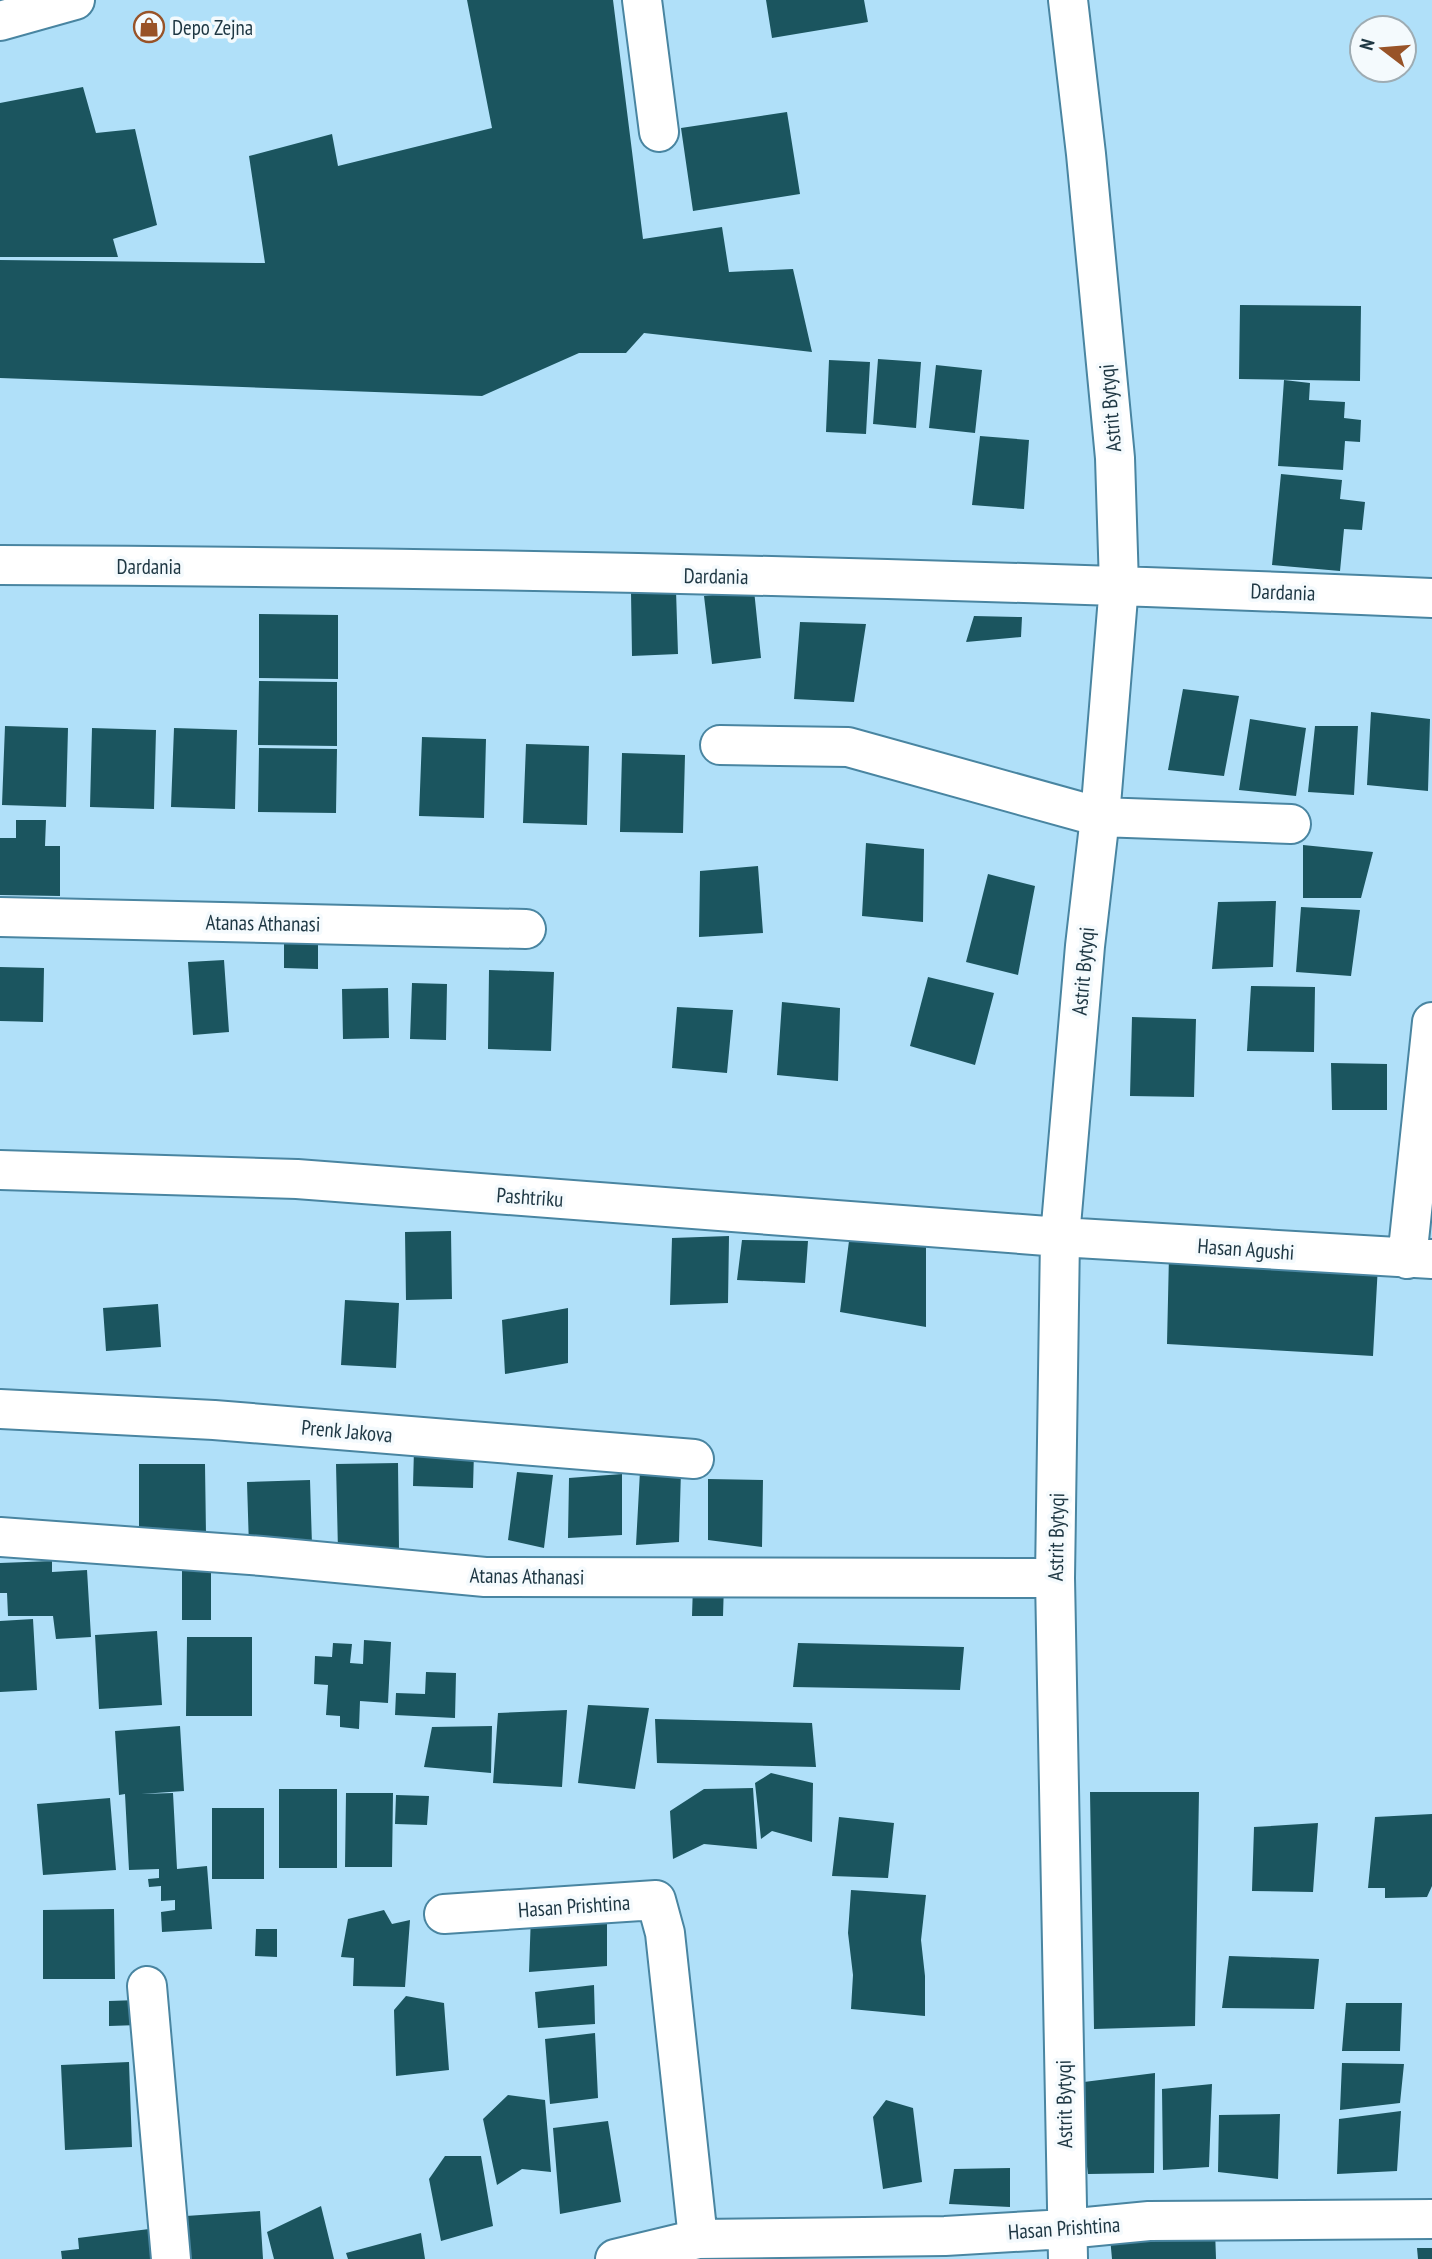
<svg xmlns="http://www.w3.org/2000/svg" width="1432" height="2259" viewBox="0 0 1432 2259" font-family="'PT Sans Narrow',sans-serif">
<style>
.building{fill:#1b555f}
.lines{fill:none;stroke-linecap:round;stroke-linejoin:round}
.minor-casing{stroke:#4985a1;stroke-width:42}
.major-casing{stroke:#4985a1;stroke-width:42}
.minor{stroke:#fff;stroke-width:38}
.major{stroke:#fff;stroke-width:38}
.labels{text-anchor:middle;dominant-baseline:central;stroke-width:7;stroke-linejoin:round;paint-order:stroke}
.poi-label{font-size:21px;fill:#1e3743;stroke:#f4fafd;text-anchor:start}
.street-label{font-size:21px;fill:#1e3743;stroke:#f4fafd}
</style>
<rect width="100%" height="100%" fill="#b0e0f9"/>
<path class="building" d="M467 0H613L643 239 722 227 729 272 793 269 812 352 644 333 626 353H579L482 396 0 378V260L265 263 249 156 332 134 338 166 492 128Z
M766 0H864L868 22 772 38Z
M83 87 96 133 135 129 157 225 113 239 118 257H0V103Z
M787 112 800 194 693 211 681 128Z
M1240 305 1361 306 1360 381 1239 379Z
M878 359 921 362 916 428 873 424Z
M829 360 870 362 866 434 826 432Z
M936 365 982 370 975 433 929 428Z
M1284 380 1310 383 1309 400 1345 402 1344 418 1361 420 1360 442 1345 441 1343 470 1278 466Z
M980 436 1029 440 1024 509 972 505Z
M1281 474 1342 480 1340 499 1365 502 1362 530 1344 529 1340 571 1272 565Z
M676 590 678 654 632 656 631 592Z
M754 590 761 658 712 664 704 596Z
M259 614 338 615V679L259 678Z
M974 616 1022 617 1021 637 966 642Z
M800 622 866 624 854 702 794 699Z
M259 681 337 682V746L258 745Z
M1183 689 1239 696 1224 776 1168 770Z
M1371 712 1430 719 1428 791 1367 785Z
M1250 719 1306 728 1296 796 1239 790Z
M5 726 68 728 66 807 2 805Z
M1315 726H1358L1354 795 1308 792Z
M92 728 156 730 154 809 90 807Z
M174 728 237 730 235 809 171 807Z
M422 737 486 739 484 818 419 816Z
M526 744 589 746 587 825 523 823Z
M259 748 337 749 336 813 258 812Z
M622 753 685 755 683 833 620 832Z
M16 820H46L45 846H60V896L0 895V838H16Z
M866 843 924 849 923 922 862 916Z
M1303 845 1373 852 1361 898H1303Z
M758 866 763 933 699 937 700 871Z
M988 874 1035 886 1018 975 966 962Z
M1276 901 1273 967 1212 969 1218 902Z
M1301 907 1360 910 1351 976 1296 972Z
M284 942 318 943V969L284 968Z
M224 960 229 1032 193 1035 188 962Z
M0 967 44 968 43 1022 0 1021Z
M489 970 554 972 551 1051 488 1049Z
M928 977 994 993 975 1065 910 1046Z
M412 983 447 984 446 1040 410 1039Z
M1251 986 1315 987 1314 1052 1247 1051Z
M388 988 389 1038 343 1039 342 989Z
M782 1002 840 1008 838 1081 777 1075Z
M677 1007 733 1010 727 1073 672 1068Z
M1132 1017 1196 1019 1194 1097 1130 1096Z
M1331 1063 1387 1064V1110H1332Z
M451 1231 452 1299 406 1300 405 1232Z
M729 1236 728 1303 670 1305 672 1238Z
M742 1240 808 1241 805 1283 737 1280Z
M849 1241 926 1245V1327L840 1312Z
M1169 1255 1378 1265 1373 1356 1167 1344Z
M345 1300 399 1303 396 1368 341 1365Z
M158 1304 161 1347 106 1351 103 1308Z
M568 1308V1363L505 1374 502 1320Z
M414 1449 474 1452 473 1488 413 1486Z
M398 1463 399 1550 338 1551 336 1464Z
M139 1464H205L206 1535 139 1536Z
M681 1470 679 1542 636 1545 640 1471Z
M517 1472 553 1475 544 1548 508 1540Z
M622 1474V1535L568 1538 569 1478Z
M708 1479 763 1480 762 1547 708 1540Z
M310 1480 312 1545 249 1547 247 1482Z
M52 1561V1572L87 1570 91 1637 56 1639 53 1616H8L7 1593H0V1563Z
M211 1566V1620H182V1567Z
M724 1583 723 1616H692L693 1585Z
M33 1619 37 1690 0 1692V1621Z
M157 1631 162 1705 99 1709 95 1635Z
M187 1637H252V1716H186Z
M364 1640 391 1642 388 1703 360 1701 359 1729 340 1727V1716L326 1715 328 1685 314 1684 315 1656 332 1657 333 1643 352 1644 350 1663 363 1664Z
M798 1643 964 1647 960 1690 793 1687Z
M426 1672 456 1673 455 1718 395 1715 396 1693 425 1694Z
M588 1705 649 1708 635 1789 578 1783Z
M567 1710 562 1787 493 1783 498 1713Z
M655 1719 812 1723 816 1767 657 1763Z
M180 1726 184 1791 141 1794 173 1793 177 1869 207 1866 212 1929 162 1932 161 1912 175 1910V1900L161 1901V1886L149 1887 148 1879 159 1878V1869L129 1870 125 1794 119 1795 115 1731Z
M492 1726 491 1773 424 1767 432 1727Z
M771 1773 813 1783 812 1842 772 1831 761 1839 755 1783Z
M753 1788 757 1849 704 1844 673 1859 670 1811 704 1789Z
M279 1789H337V1868H279Z
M1090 1792H1199L1195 2026 1094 2029Z
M346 1793H393L392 1867H345Z
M396 1795 429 1796 427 1825 395 1824Z
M110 1798 116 1870 43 1875 37 1804Z
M212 1808H264V1879H212Z
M1432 1814V1886L1427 1897 1385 1898V1888H1368L1375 1817Z
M839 1817 894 1823 888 1878 832 1876Z
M1318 1823 1313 1892 1252 1891 1254 1827Z
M851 1890 926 1895 921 1940 925 1976V2016L851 2009 853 1975 848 1933Z
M114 1909 115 1979H43V1910Z
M384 1910 392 1924 410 1920 405 1987 353 1986 354 1958 341 1957 348 1919Z
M531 1914 607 1919V1966L529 1972Z
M256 1929H277V1957L255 1956Z
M1229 1956 1319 1959 1314 2009 1222 2008Z
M594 1985 595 2024 538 2028 535 1992Z
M406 1996 444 2003 449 2070 396 2076 394 2010Z
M138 2000 139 2025 109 2026V2001Z
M1346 2003H1402L1400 2051H1342Z
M595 2033 598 2098 550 2104 545 2039Z
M129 2062 132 2147 65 2150 61 2065Z
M1342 2063 1404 2064 1400 2103 1340 2110Z
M1155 2073 1154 2173 1088 2174 1076 2083Z
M1212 2084 1209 2167 1163 2170 1162 2089Z
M508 2095 545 2100 551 2172 522 2169 497 2185 483 2119Z
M886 2100 913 2108 922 2182 883 2189 873 2117Z
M1401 2111 1397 2171 1337 2174 1339 2119Z
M1280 2114 1278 2179 1218 2172 1219 2115Z
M608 2121 621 2202 560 2214 553 2128Z
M445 2156H481L493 2226 441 2241 429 2179Z
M1010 2168V2207L949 2204 954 2169Z
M321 2206 334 2259H274L267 2232Z
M260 2211 263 2259H188L186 2216Z
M157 2228 161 2259H62L61 2251 79 2249 78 2238Z
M1215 2230 1216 2259H1112L1110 2237Z
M421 2233 425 2259H348L346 2253Z
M1417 2248H1432V2259H1418Z"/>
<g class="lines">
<g class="minor-casing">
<path id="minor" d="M642 0 659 132
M0 565C477 567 955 578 1432 598
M720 745 848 747 1100 817 1291 824
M0 917 526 929
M0 1170 297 1179 1060 1237 1432 1259
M1407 1259 1432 1022
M0 1409 214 1420 694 1459
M0 1537 262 1556 485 1577 1055 1578
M444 1914 656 1900 665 1933 698 2239
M147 1986 171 2259
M615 2259 698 2239 945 2236 1066 2229 1149 2221 1432 2219
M1068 2259 1055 1578 1060 1237 1085 946 1100 817 1119 585 1115 458 1086 154 1068 0"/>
</g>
<g class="major-casing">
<path id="major" d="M0 21 75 0"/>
</g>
<use href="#minor" class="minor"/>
<use href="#major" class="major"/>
</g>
<defs>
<g id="shop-ring" transform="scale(1.575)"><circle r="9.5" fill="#f4fafd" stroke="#985328" stroke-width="1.5"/><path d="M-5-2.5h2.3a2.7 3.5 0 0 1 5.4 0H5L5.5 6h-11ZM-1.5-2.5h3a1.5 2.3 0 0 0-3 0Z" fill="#985328"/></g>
</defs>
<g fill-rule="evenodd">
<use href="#shop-ring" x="149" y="27"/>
</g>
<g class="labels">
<g class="poi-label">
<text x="172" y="27">Depo Zejna</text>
</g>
<g class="street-label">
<text transform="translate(1110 408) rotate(-95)">Astrit Bytyqi</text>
<text x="149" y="566">Dardania</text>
<text transform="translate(716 576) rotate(1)">Dardania</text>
<text transform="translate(1283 592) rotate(2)">Dardania</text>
<text transform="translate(263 923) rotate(1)">Atanas Athanasi</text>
<text transform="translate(1083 971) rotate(-85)">Astrit Bytyqi</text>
<text transform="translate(530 1197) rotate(4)">Pashtriku</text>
<text transform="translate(1246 1249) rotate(4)">Hasan Agushi</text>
<text transform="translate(347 1431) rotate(5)">Prenk Jakova</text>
<text transform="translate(1056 1537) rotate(-89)">Astrit Bytyqi</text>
<text transform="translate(527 1576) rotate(1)">Atanas Athanasi</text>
<text transform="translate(574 1906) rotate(-4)">Hasan Prishtina</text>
<text transform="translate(1064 2104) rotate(-91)">Astrit Bytyqi</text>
<text transform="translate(1064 2228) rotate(-4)">Hasan Prishtina</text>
</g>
</g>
<g transform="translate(1383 49) rotate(286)"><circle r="33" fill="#f4fafd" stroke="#9eacb3" stroke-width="2"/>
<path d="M0-5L12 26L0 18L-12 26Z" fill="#985328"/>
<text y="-10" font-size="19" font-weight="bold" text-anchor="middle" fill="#1e3743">N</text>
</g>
</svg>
